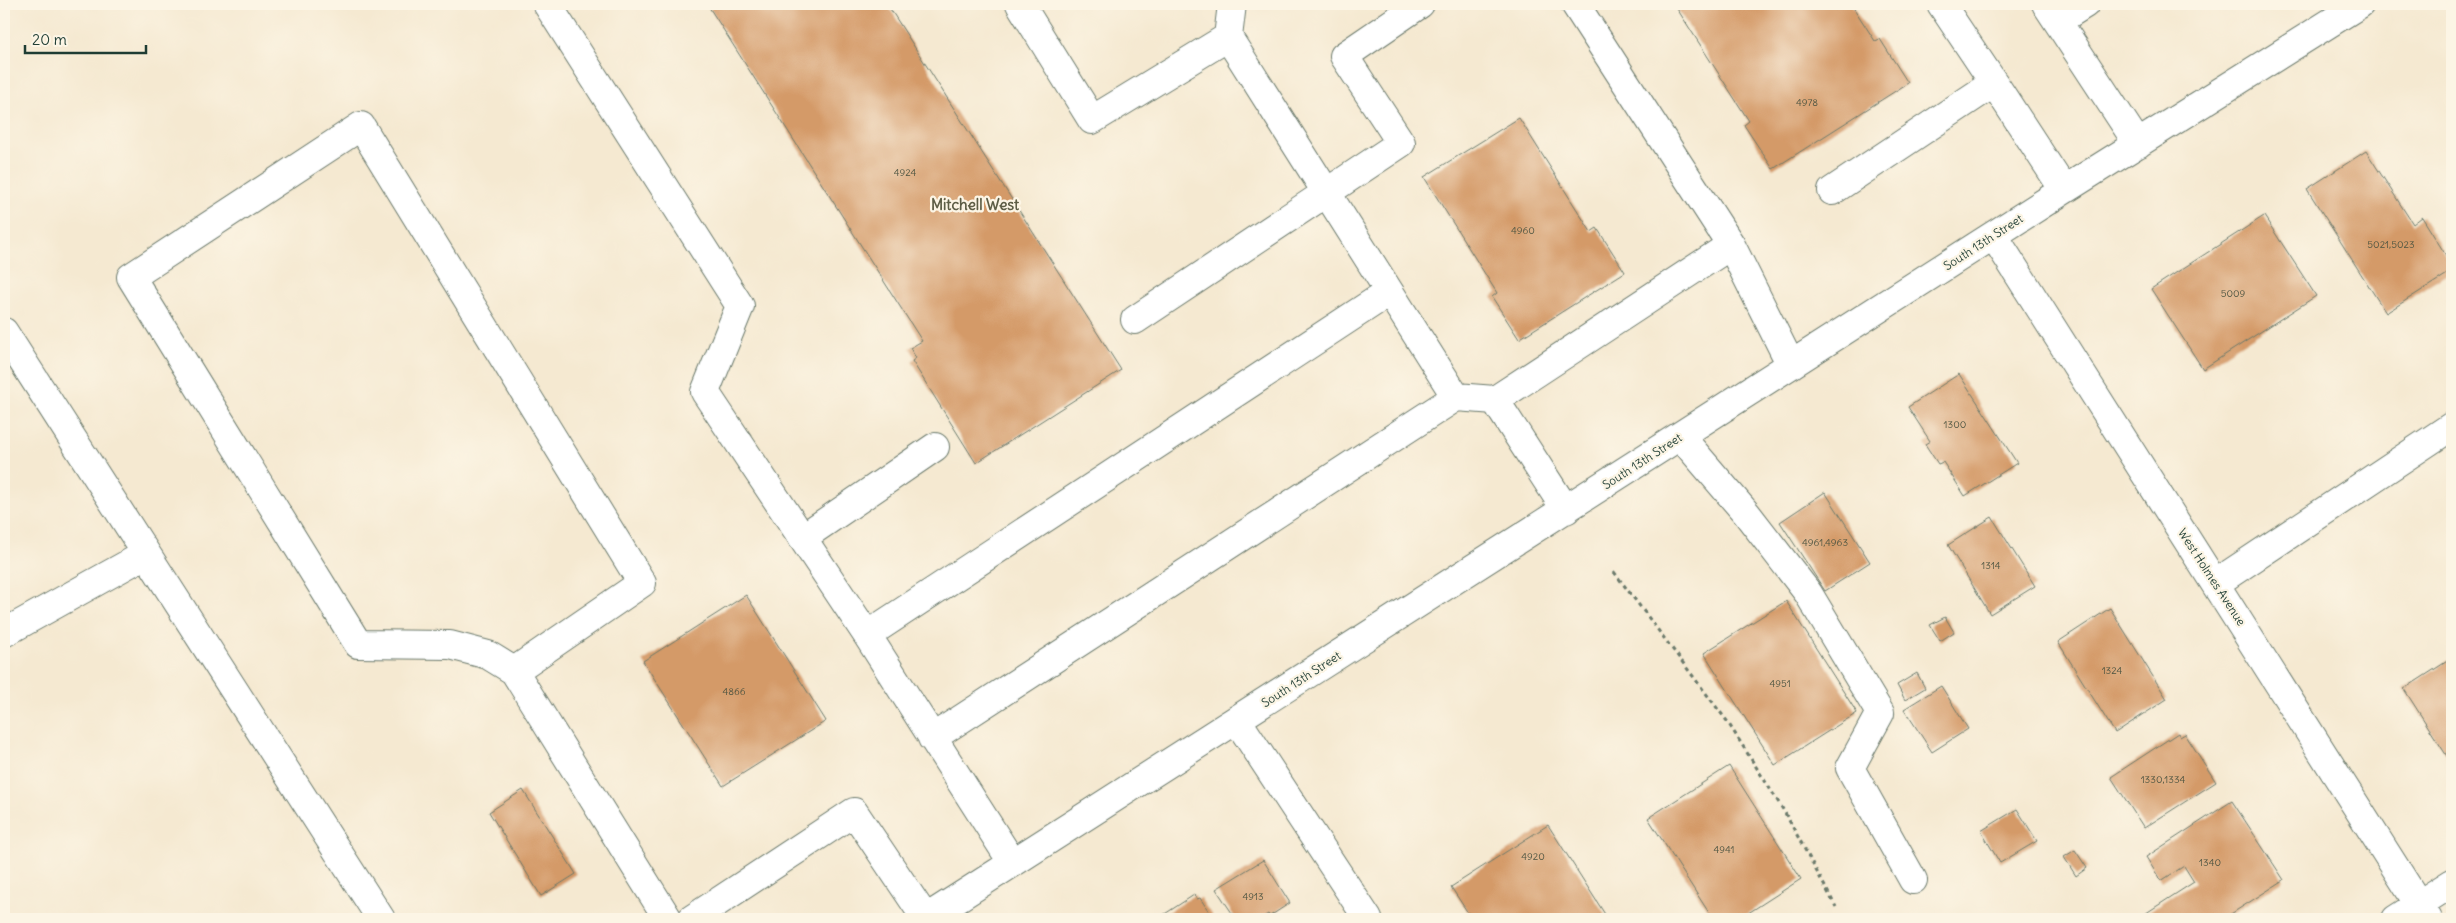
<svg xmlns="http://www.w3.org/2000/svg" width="2456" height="923" viewBox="0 0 2456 923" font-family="Delius,sans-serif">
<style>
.building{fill:#d49a67}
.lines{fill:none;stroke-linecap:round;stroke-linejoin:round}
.minor-casing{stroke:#6a796b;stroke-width:30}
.path{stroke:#6a796b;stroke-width:3;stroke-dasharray:4 4;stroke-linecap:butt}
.minor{stroke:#fff;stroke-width:28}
.labels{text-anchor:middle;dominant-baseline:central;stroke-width:4.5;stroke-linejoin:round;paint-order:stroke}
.number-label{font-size:10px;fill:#4c5441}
.street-label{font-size:12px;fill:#1f3d34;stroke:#fcf5e5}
.quarter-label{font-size:15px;font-weight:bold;fill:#5e5e46;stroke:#fcf5e5}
</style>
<rect width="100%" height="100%" fill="#fcf5e5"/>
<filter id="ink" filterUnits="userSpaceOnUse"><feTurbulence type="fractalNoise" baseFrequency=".02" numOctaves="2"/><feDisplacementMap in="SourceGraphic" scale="10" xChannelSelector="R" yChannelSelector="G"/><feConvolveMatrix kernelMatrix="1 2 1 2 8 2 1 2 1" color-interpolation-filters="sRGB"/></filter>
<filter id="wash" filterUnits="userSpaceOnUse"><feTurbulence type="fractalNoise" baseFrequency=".0096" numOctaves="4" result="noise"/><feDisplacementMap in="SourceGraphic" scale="20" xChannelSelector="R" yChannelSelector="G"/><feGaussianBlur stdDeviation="1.12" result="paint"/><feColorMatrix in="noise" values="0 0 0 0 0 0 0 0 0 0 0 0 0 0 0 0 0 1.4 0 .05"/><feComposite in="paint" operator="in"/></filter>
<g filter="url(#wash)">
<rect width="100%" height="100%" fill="#f5e9d1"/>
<g id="blocks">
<path class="building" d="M707 4H887L1121 370 976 463 912 361 916 358 910 348 922 341Z
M1674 4H1851L1875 41 1880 39 1908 83 1773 169 1744 125 1749 121Z
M1519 118 1591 232 1597 228 1625 272 1519 339 1492 297 1497 293 1424 177Z
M2366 151 2413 224 2422 217 2452 265V271L2386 313 2307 189Z
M2264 216 2316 296 2203 369 2151 289Z
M1959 374 2017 463 1965 496 1943 462 1938 464 1925 444 1930 441 1908 407Z
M1825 492 1870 562 1825 591 1780 522Z
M1992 517 2035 586 1990 614 1948 545Z
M746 595 826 721 723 786 643 661Z
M1786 601 1857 713 1775 765 1704 653Z
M2110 608 2167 699 2115 733 2058 642Z
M1945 617 1954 632 1940 641 1930 625Z
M2452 658V764L2404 689Z
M1917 673 1925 688 1905 700 1897 685Z
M1941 686 1968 729 1932 752 1904 709Z
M2178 733 2180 737 2185 734 2216 782 2144 828 2111 777Z
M1729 766 1801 879 1739 919H1713L1648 818Z
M523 790 576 874 541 896 489 812Z
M2232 801 2284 880 2223 919H2137L2194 882 2184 866 2161 881 2146 857Z
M2017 809 2037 841 2000 863 1981 831Z
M1548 825 1608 919H1472L1451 887Z
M2075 850 2087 868 2076 876 2064 857Z
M1263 860 1290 903 1270 916 1268 914 1260 919H1236L1216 889Z
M1194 895 1197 899 1200 898 1214 919H1157Z"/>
</g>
</g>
<g filter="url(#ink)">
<use href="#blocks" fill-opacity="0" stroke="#6a796b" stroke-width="1"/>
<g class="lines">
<g class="minor-casing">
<path id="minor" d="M547 4 740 306 705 392 867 635 1012 862
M1020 4 1092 120 1228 37
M1232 4 1228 37 1456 397
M1575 4 1731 245
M1941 4 1994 83
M2046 4 2138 144
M2058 21 2085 4
M1832 191 1994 83 2064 190
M1994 236 2428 919
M1135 320 1401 143 1344 56 1420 4
M4 332 381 919
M1495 400 1566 510
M1681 437 1747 514 1808 593 1880 713 1850 768 1913 880
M802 538 935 447
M2216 583 2452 426
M4 633 146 554
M867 635 1389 292
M514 671 642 583 361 126 131 277 358 644 450 645 488 655 514 671 668 919
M1237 720 1368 919
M932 738 1456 397 1495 400 1731 245 1791 365
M692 919 854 812 926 919
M925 919 2064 190 2360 4
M2396 919 2452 883"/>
</g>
<path class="path" d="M1614 572 1727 721 1784 811 1836 907"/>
<use href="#minor" class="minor"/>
</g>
</g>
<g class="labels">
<g class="number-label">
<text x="1807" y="102">4978</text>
<text x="905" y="172">4924</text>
<text x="1523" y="230">4960</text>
<text x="2391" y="244">5021,5023</text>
<text x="2233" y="293">5009</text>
<text x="1955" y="424">1300</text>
<text x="1825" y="542">4961,4963</text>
<text x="1991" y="565">1314</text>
<text x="2112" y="670">1324</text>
<text x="1780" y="683">4951</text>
<text x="734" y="691">4866</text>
<text x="2163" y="779">1330,1334</text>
<text x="1724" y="849">4941</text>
<text x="1533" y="856">4920</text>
<text x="2210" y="862">1340</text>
<text x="1253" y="896">4913</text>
</g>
<g class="street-label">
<text transform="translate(1983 242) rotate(-33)">South 13th Street</text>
<text transform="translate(1642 461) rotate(-33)">South 13th Street</text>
<text transform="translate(2212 577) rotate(57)">West Holmes Avenue</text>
<text transform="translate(1301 679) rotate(-33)">South 13th Street</text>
</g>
<g class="quarter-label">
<text x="975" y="204">Mitchell West</text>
</g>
</g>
<rect width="2456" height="923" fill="none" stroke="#fcf5e5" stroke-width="20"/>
<path d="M25 45v8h121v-8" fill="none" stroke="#1f3d34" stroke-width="2.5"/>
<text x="32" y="45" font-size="15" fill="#1f3d34" stroke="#fcf5e5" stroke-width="4" paint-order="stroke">20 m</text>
</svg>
